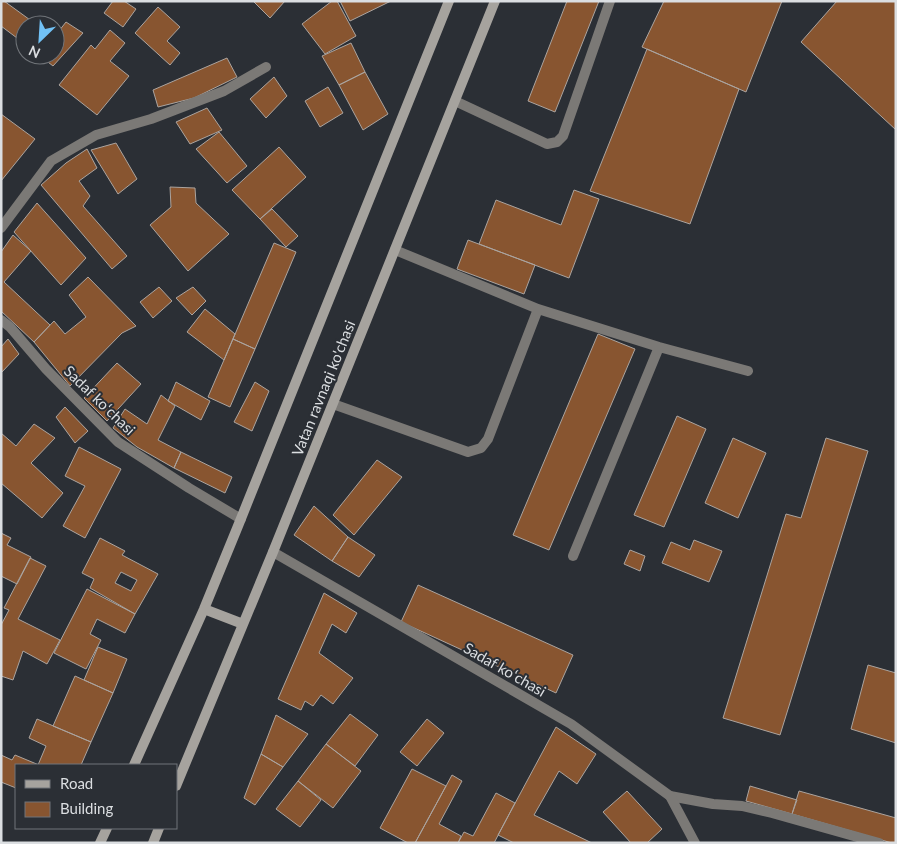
<svg xmlns="http://www.w3.org/2000/svg" width="897" height="844" viewBox="0 0 897 844" font-family="Lato,sans-serif">
<style>
.building{fill:#885530;stroke:#aba49f;fill-rule:evenodd}
.lines{fill:none;stroke-linecap:round;stroke-linejoin:round}
.lane{stroke:#7b7976;stroke-width:10}
.street{stroke:#7b7976;stroke-width:10}
.secondary{stroke:#a6a39e;stroke-width:10}
.labels{text-anchor:middle;dominant-baseline:central;stroke-width:4;stroke-linejoin:round;paint-order:stroke}
.street-label{font-size:15px;fill:#dbdee1;stroke:#2b2f35}
</style>
<rect width="100%" height="100%" fill="#2b2f35"/>
<path class="building" d="M1 1H4L37 25H25V44L1 26Z
M113 1H124L136 9 123 27 104 13Z
M253 1H285L270 18Z
M332 1H337L356 36 325 54 302 24Z
M340 1H391L350 21Z
M567 1H599L555 112 528 101Z
M664 1H782L746 92 642 47Z
M837 1H896V130L801 42Z
M158 7 180 27 167 41 180 53 170 65 135 33Z
M66 22 83 33 53 66 39 55H55V36Z
M110 30 125 43 110 61 129 76 97 115 59 85 91 45 95 49Z
M351 43 365 72 339 85 322 56Z
M647 49 739 89 690 224 590 191Z
M227 58 237 77 194 98 158 107 153 90Z
M365 72 388 114 363 130 339 85Z
M274 77 287 96 266 118 250 99Z
M328 87 343 113 320 127 305 101Z
M207 108 222 130 190 144 176 122Z
M1 114 35 139 1 181Z
M219 132 247 166 227 183 196 149Z
M116 143 137 179 118 194 91 150Z
M279 147 306 177 260 219 232 190Z
M87 149 97 168 79 181 90 196 83 206 127 256 112 269 41 185 66 163Z
M170 187 195 188 196 203 229 234 188 271 150 225 171 207Z
M574 190 599 199 569 278 479 244 496 200 561 225Z
M37 203 86 258 61 285 14 232Z
M272 209 298 236 286 247 260 219Z
M13 235 31 251 4 282 50 325 34 342 1 311V252Z
M468 240 535 265 524 294 457 269Z
M274 243 296 252 255 349 233 339Z
M88 277 136 326 122 333 70 386 34 342 54 321 65 334 86 317 69 295Z
M159 287 172 301 153 318 140 302Z
M193 287 206 301 192 315 176 298Z
M205 309 235 334 224 360 187 332Z
M598 334 635 349 549 550 513 535Z
M8 339 19 354 1 373V347Z
M233 339 255 349 230 407 208 397Z
M117 363 141 384 107 421 84 398Z
M176 382 210 401 201 420 168 401Z
M255 382 269 391 252 431 234 422Z
M161 395 175 406 158 440 181 452 174 468 137 447 113 428 125 409 147 424Z
M65 407 88 431 75 443 56 417Z
M677 416 706 429 664 527 634 515Z
M34 424 55 438 31 463 63 493 42 518 1 483V433L16 446Z
M733 438 766 453 738 518 705 503Z
M826 438 868 451 780 735 723 718 786 514 801 518Z
M79 447 121 469 85 538 63 526 85 486 65 476Z
M181 452 232 477 225 493 174 468Z
M377 460 402 477 354 535 333 515Z
M314 506 348 537 332 561 294 535Z
M1 533 11 538 7 545 31 557 17 584 1 576Z
M348 537 375 555 359 577 332 561Z
M100 538 125 551 122 555 158 574 135 614 90 588 94 579 82 573ZM121 572 137 580 131 591 115 583Z
M694 540 722 551 709 582 662 563 671 542 690 550Z
M630 550 645 556 640 571 624 564Z
M30 558 46 566 18 619 60 640 47 664 23 651 13 680 1 676V625L9 610 4 608Z
M418 585 573 655 556 693 401 622Z
M87 589 135 614 125 633 97 619 90 634 101 640 86 669 54 653Z
M324 593 357 613 346 633 332 624 319 653 353 678 333 704 321 695 313 706 305 701 301 710 278 699Z
M98 647 127 659 113 693 84 680Z
M868 665 896 673V743L851 729Z
M75 676 113 693 91 742 53 726Z
M350 714 378 735 355 766 326 744Z
M276 715 308 734 283 767 261 754Z
M37 719 91 742 81 765H38L46 746 29 738Z
M427 719 444 733 417 766 400 752Z
M556 727 596 754 577 784 559 771 534 815 592 843H514L498 835Z
M326 744 361 771 333 808 298 781Z
M261 754 283 767 255 805 244 798Z
M1 755 12 760 15 755 39 765H16V788L1 782Z
M412 769 446 786 415 843H408L380 828Z
M452 775 462 781 439 824 461 836 458 843H415Z
M298 781 321 800 300 827 276 809Z
M750 786 797 800 792 814 746 801Z
M627 791 662 829 647 843H631L603 812Z
M799 791 896 818V843H892L792 814Z
M496 793 515 803 494 843H458L464 832 473 836Z"/>
<g class="lines">
<path class="lane" d="M455 101 547 144 557 142 563 136 610 1
M395 250 538 309 659 347 748 371
M333 404 468 452 481 448 488 439 538 309
M573 556 659 347
M670 796 713 804 742 806 772 813 879 843"/>
<path class="street" d="M1 228 51 161 96 135 151 119 224 91 266 67
M1 320 10 327 46 369 118 442 189 488 241 519
M273 552 571 724 670 796 695 843"/>
<path class="secondary" d="M204 609 243 624
M134 765 204 609 238 526 449 1
M176 786 273 552 495 1
M100 843 107 828
M153 843 159 828"/>
</g>
<g class="labels">
<g class="street-label">
<text transform="translate(323 388) rotate(-68)">Vatan ravnaqi ko'chasi</text>
<text transform="translate(100 400) rotate(44)">Sadaf koʻchasi</text>
<text transform="translate(505 669) rotate(30)">Sadaf koʻchasi</text>
</g>
</g>
<rect width="897" height="844" fill="none" stroke="#dbdee1" stroke-width="5"/>
<rect x="15" y="764" width="162" height="65" fill="#2b2f35" stroke="#71757a"/>
<rect x="25" y="780" width="25" height="8" fill="#a6a39e" stroke="#71757a"/>
<text x="60" y="789" font-size="15" fill="#dbdee1">Road</text>
<rect x="25" y="802" width="25" height="15" fill="#885530" stroke="#71757a"/>
<text x="60" y="814" font-size="15" fill="#dbdee1">Building</text>
<g transform="translate(40 40) rotate(205)"><circle r="24" fill="#2b2f35" stroke="#71757a"/>
<path d="M0-4L9 19L0 12L-9 19Z" fill="#71c1f5"/>
<text y="-8" font-size="14" font-weight="bold" text-anchor="middle" fill="#dbdee1">N</text>
</g>
</svg>
